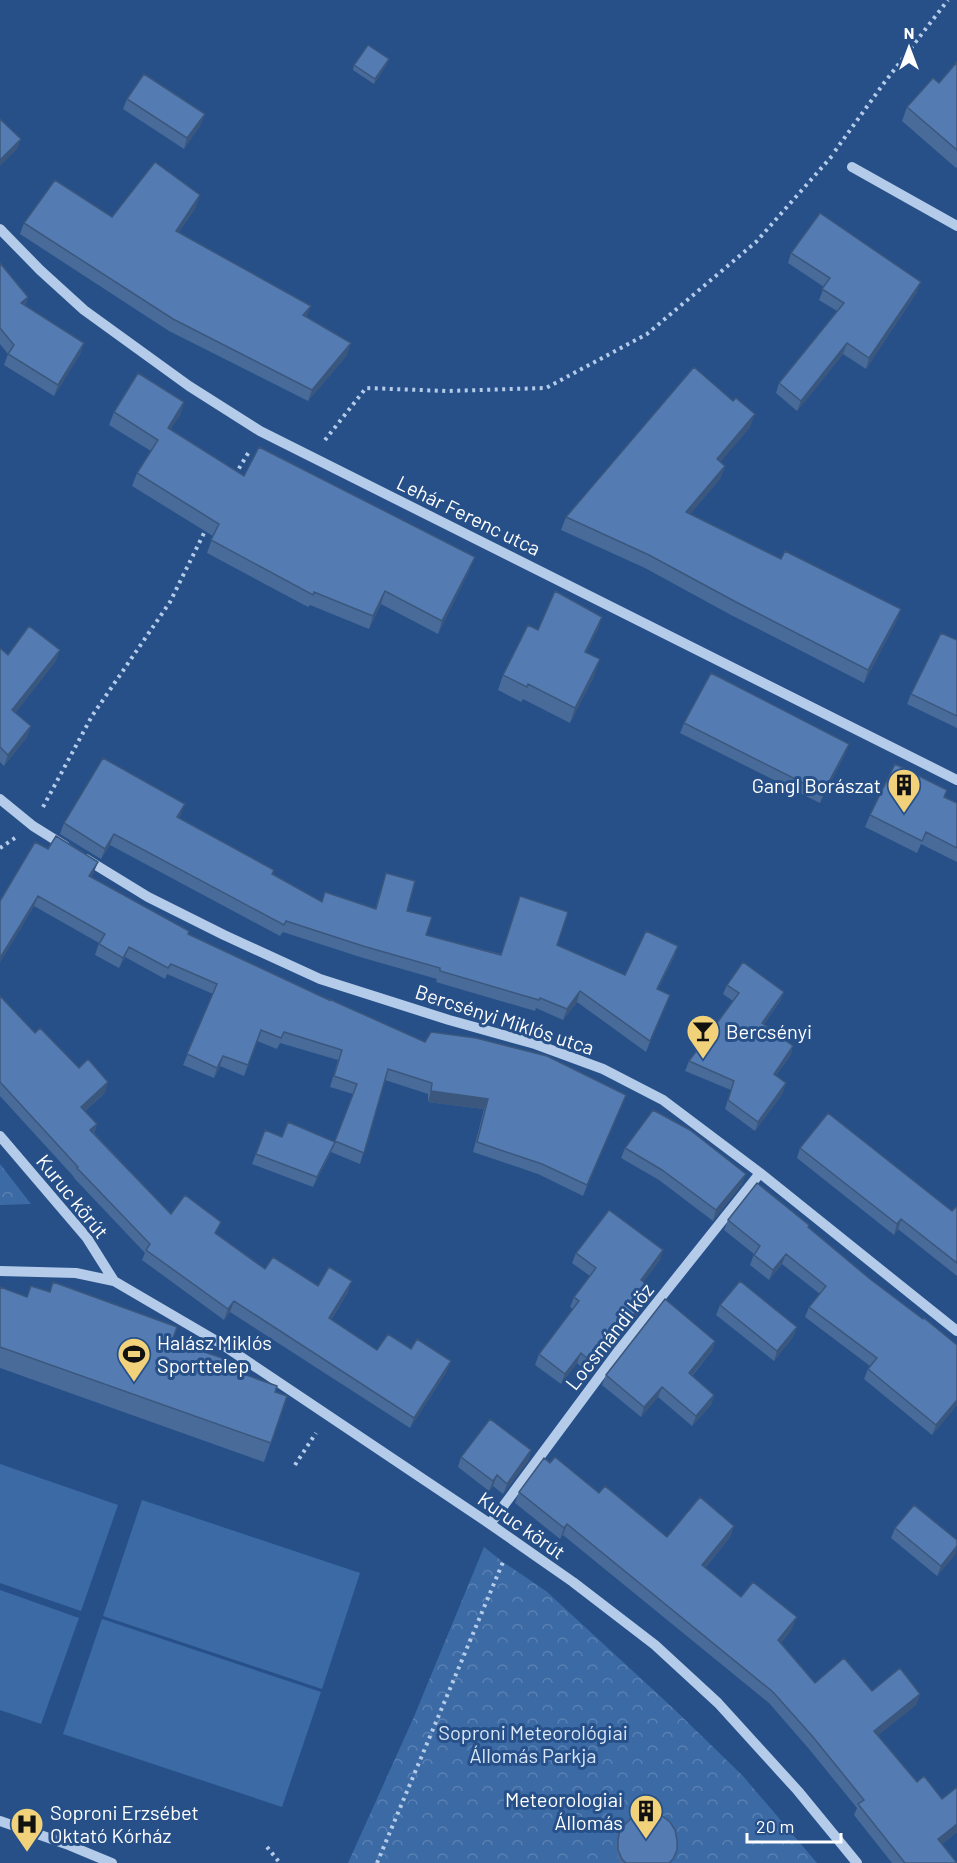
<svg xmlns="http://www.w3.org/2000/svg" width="957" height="1863" viewBox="0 0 957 1863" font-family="Barlow,sans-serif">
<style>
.forest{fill:url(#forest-crowns)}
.pitch{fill:#3c6aa5}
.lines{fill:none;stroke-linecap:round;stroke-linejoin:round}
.path{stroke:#b4cbe9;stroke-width:4;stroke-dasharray:3 4.5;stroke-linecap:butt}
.minor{stroke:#b4cbe9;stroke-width:10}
.wall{fill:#486b99}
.shaded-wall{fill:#3b577d}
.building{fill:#547cb2;stroke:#3b577d;stroke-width:1.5}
.labels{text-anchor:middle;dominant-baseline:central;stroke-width:6;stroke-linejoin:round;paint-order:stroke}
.street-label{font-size:20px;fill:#fff;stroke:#275089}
.poi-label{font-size:20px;fill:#fff;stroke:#275089;text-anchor:start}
.park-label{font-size:20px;fill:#d8e6f7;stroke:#275089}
</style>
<defs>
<pattern id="forest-crowns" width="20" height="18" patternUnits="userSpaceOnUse" patternTransform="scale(1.5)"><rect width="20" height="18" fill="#3c6aa5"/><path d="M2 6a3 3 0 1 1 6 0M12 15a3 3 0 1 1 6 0" fill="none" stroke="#5980b2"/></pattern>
</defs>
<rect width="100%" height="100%" fill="#275089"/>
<path class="forest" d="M0 1164 31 1204 0 1205Z
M484 1547 503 1562 546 1591 674 1709 743 1776 817 1863H348L413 1719Z"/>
<path class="pitch" d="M0 1464 118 1505 81 1611 0 1583Z
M142 1500 360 1573 322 1689 103 1616Z
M0 1590 79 1618 41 1724 0 1710Z
M102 1619 321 1692 282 1807 63 1734Z"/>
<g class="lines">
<path class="path" d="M835 151 884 83 948 0
M325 440 366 388 447 391 546 388 647 334 756 242 832 156 833 157
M235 475 250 450
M43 807 92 716 170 602 206 529
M0 848 15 838
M295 1465 316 1433
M267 1847 280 1863
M377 1863 503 1562"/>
<path class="minor" d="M852 167 957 226
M0 229 40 270 84 310 189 386 260 431 957 780
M0 799 33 826 65 846
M86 859 148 897 224 935 320 979 449 1020 535 1044 603 1069 663 1100 760 1173 957 1331
M0 1136 87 1238 114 1281
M0 1271 76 1273 114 1281 220 1343 490 1524 573 1582 655 1645 718 1703 798 1791 857 1863
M490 1524 619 1350 760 1173
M0 1821 66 1844 112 1863"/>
</g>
<path class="wall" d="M389 59 387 64 374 84 353 70 354 65Z
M957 62V167L956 168 902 121 907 107 939 83Z
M127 99 201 124 184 149 123 109Z
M196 207 178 233 311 306 306 317 347 355 308 401 169 331 20 234 24 223 112 217Z
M791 253 917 292 866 369 843 354 797 411 776 393 779 383 837 311 819 300 824 287 788 263Z
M0 263 28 297 25 306 84 343 80 354 54 396 4 365 8 354 0 344Z
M184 402 180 415 170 429 244 476 470 569 438 634 381 604 369 629 310 605 308 607 207 553 213 536 132 486 137 473 151 451 109 425 114 412Z
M750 427 720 462 725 466 720 479 690 514 781 559 901 609 896 622 864 683 731 615 645 568 561 530 566 517Z
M602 617 597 631 586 652 595 674 570 723 523 699 521 702 498 690 503 675 538 630Z
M957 640V728L907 704 911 694Z
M0 648 8 655 60 650 55 662 15 713 31 726 27 737 4 766 0 762Z
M684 723 845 754 820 803 680 733Z
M945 797 957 803V862L921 844 917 853 865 827 870 815Z
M181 814 179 818 274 870 273 874 322 902 375 909 386 873 407 911 426 935 501 954 520 896 557 945 625 975 678 946 674 957 658 989 670 995 646 1052 577 1002 563 1020 536 1008 535 1011 436 982 437 979 360 957 283 932 280 936 110 845 101 859 60 834 64 823Z
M48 849 94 872 91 877 188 934 329 1000 425 1042 626 1095 583 1196 538 1174 473 1152 484 1109 428 1102V1094L385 1080 360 1164 331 1152 313 1187 252 1164 265 1130 282 1137 335 1142 353 1094 330 1087 338 1060 280 1043 277 1049 257 1041 244 1076 220 1066 214 1078 183 1065 213 994 167 974 165 979 125 957 119 968 95 955 99 943 34 906 0 962V901Z
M727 985 784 992 780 1001 764 1024 793 1046 790 1056 776 1075 783 1093 755 1131 725 1109 731 1090 685 1071 689 1061 733 1001 723 994Z
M0 996 35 1033 105 1093 85 1111 97 1124 94 1133 171 1214 217 1234 265 1269 318 1286 348 1292 331 1320 377 1350 411 1349 447 1371 410 1428 230 1312 224 1320 142 1260 145 1253 74 1178V1177L0 1096Z
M625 1148 742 1184 713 1221 659 1180 621 1158Z
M800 1148 952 1211 957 1208V1276L898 1229 894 1235 797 1158Z
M728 1220 808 1228 870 1279 957 1345V1405L932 1435 864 1379 868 1369 870 1366 805 1317 809 1307 820 1294 782 1264 769 1280 750 1265 754 1254 724 1230Z
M576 1253 660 1260 643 1282 649 1300 591 1375 577 1363 561 1384 535 1365 539 1354 573 1309 570 1307 574 1297 590 1276 572 1263Z
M0 1287 27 1297 172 1341 275 1392 287 1396 264 1462 0 1368Z
M720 1305 797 1327 793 1337 774 1361 716 1315Z
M715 1341 712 1351 692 1376 714 1395 711 1405 692 1426 658 1397 641 1417 602 1385 606 1375Z
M531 1450 528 1461 503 1494 493 1486 489 1491 458 1467 461 1457Z
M550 1463 599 1493 667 1537 734 1526 730 1537 705 1568 741 1597 792 1629 781 1643 815 1683 872 1691 920 1694 916 1705 878 1735 957 1832 942 1844 957 1863H892L854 1815 857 1808 809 1749 769 1703 563 1535 560 1539 515 1503 519 1492Z
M895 1528 956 1553 937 1576 891 1538Z
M620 1830 671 1863H620L617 1855 616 1845Z"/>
<path class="shaded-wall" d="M389 59 387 64 374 84 375 79Z
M205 114 201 124 184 149 187 138Z
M21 139 17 149 0 166V160Z
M200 195 196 207 171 243 176 231Z
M921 282 917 292 866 369 869 358Z
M28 297 24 308 21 303Z
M311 306 306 317 303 315Z
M84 343 80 354 54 396 58 385Z
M351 343 347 355 308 401 312 390Z
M847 343 843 354 797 411 801 401Z
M184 402 180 415 163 441 168 428Z
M755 414 750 427 712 472 717 459Z
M725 466 720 479 681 525 686 512Z
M475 557 470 569 438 634 442 621Z
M385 591 381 604 369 629 373 616Z
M901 609 896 622 864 683 868 670Z
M602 617 597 631 580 666 585 652Z
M60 650 55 662 8 722 12 710Z
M600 659 595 674 570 723 575 708Z
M31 726 27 737 4 766 8 755Z
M849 744 845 754 820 803 823 793Z
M185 804 181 814 174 828 177 817Z
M114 834 110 845 101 859 105 849Z
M98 862 94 872 86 887 89 876Z
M38 896 34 906 0 962V958Z
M678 946 674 957 653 999 657 989Z
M129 947 125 957 119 968 123 958Z
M580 991 577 1002 563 1020 567 1009Z
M784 992 780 1001 758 1032 762 1023Z
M670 995 666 1005 646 1052 650 1041Z
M793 1046 790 1056 770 1083 774 1074Z
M223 1056 220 1066 214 1078 217 1068Z
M108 1082 105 1093 78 1117 81 1107Z
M786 1083 783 1093 755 1131 758 1122Z
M431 1091 488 1099 484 1109 428 1102Z
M626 1095 622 1105 583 1196 587 1185Z
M97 1124 93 1134 90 1130Z
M335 1142 331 1152 313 1187 317 1177Z
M746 1174 742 1184 713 1221 716 1210Z
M901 1219 898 1229 894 1235 897 1224Z
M663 1250 660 1260 637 1290 641 1280Z
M786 1254 782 1264 769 1280 773 1270Z
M352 1281 348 1292 325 1329 329 1318Z
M653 1290 649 1300 591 1375 595 1365Z
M234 1301 230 1312 224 1320 228 1309Z
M797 1327 793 1337 774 1361 777 1351Z
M715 1341 712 1351 685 1383 689 1373Z
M581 1353 577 1363 561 1384 565 1374Z
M451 1361 447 1371 410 1428 414 1418Z
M662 1387 658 1397 641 1417 644 1407Z
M714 1395 711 1405 692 1426 696 1416Z
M957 1400V1405L932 1435 936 1425Z
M531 1450 528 1461 503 1494 507 1484Z
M497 1475 493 1486 489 1491 493 1481Z
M567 1524 563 1535 560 1539 564 1528Z
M734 1526 730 1537 698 1576 702 1565Z
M957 1546 956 1553 937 1576 941 1566Z
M797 1617 792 1629 774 1652 778 1640Z
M920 1694 916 1705 870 1742 874 1731Z
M957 1824V1832L934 1851 938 1839Z"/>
<path class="building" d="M368 45 389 59 375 79 354 65Z
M957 62V150L907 107 933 78 939 83Z
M144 74 205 114 187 138 127 99Z
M0 119 21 139 0 160Z
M155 162 200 195 176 231 311 306 303 315 351 343 312 390 173 319 24 223 55 180 112 217Z
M820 213 921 282 869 358 847 343 801 401 779 383 844 303 822 289 830 278 791 253Z
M0 263 28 297 21 303 84 343 58 385 8 354 14 345 0 328Z
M694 367 733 401 736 398 755 414 717 459 725 466 686 512 781 559 785 551 901 609 868 670 736 602 649 555 566 517Z
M138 373 184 402 168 428 244 476 259 447 475 557 442 621 385 591 373 616 314 592 313 595 211 540 219 524 137 473 158 440 114 412Z
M555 591 602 617 585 652 600 659 575 708 528 684 527 687 503 675 528 625 538 630Z
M29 626 60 650 12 710 31 726 8 755 0 747V648L8 655Z
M941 633 957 640V716L911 694Z
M711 673 849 744 823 793 684 723Z
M103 758 185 804 177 817 274 870 272 874 322 902 325 892 376 909 386 873 415 881 407 911 432 917 426 935 501 955 520 896 568 912 557 945 625 975 646 931 678 946 657 989 670 995 650 1041 580 991 567 1009 540 998 539 1000 440 971V968L363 946 286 921 284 925 114 834 105 849 64 823Z
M895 764 947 790 944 797 957 803V848L926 832 922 841 870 815Z
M56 836 98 862 89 876 189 931 188 934 329 1000V999L425 1042 431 1032 476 1038 547 1056 626 1095 587 1185 542 1164 477 1142 488 1099 431 1091 432 1083 388 1069 364 1153 335 1141 357 1084 334 1076 342 1050 284 1032 281 1038 261 1030 248 1065 223 1056 217 1068 187 1054 217 984 171 964 168 968 129 947 123 958 99 944 105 934 38 896 0 958V901L35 842 48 849Z
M743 962 784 992 762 1023 793 1046 774 1074 786 1083 758 1122 728 1100 734 1081 689 1061 739 993 727 985Z
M0 996 35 1033 40 1028 79 1068 88 1059 108 1082 81 1107 97 1124 90 1130 171 1214 185 1195 221 1222 215 1233 265 1269 273 1257 318 1286 329 1267 352 1281 329 1318 377 1350 388 1334 411 1349 417 1339 451 1361 414 1418 234 1301 228 1309 146 1250 150 1244 77 1168 78 1167 0 1082Z
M653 1110 690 1130 746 1174 716 1210 662 1170 625 1148Z
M828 1113 952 1211 956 1207 957 1208V1263L901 1219 897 1224 800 1148Z
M288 1122 335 1142 317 1177 256 1154 265 1130 282 1137Z
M757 1183 809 1225 808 1227 870 1279 923 1319 924 1318 957 1345V1400L936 1425 868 1369 877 1358 809 1307 826 1286 786 1254 773 1270 754 1255 760 1246 728 1220Z
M609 1210 663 1250 641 1280 653 1290 595 1365 581 1353 565 1374 539 1354 579 1301 574 1297 596 1268 576 1253Z
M740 1281 797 1327 777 1351 720 1305Z
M53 1282 177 1327 172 1341 231 1361 229 1369 277 1386 275 1392 287 1396 271 1443 0 1347V1287L27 1297 31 1286 50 1292Z
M665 1299 715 1341 689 1373 714 1395 696 1416 662 1387 644 1407 606 1375Z
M490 1419 531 1450 507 1484 497 1475 493 1481 461 1457Z
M555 1457 599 1493 605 1486 667 1537 700 1497 734 1526 702 1565 741 1597 753 1582 797 1617 778 1640 815 1683 844 1658 872 1691 900 1668 920 1694 874 1731 917 1782 924 1776 942 1799 957 1787V1824L938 1839 957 1863H905L858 1804 864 1800 813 1737 773 1692 567 1524 564 1528 519 1492 544 1458 550 1463Z
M914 1505 957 1540V1546L941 1566 895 1528Z
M643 1813H652L662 1816 670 1822 675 1830 677 1840V1850L673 1859 669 1863H626L622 1859 618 1850V1840L620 1830 633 1816Z"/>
<defs>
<g id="building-pin" transform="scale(1.725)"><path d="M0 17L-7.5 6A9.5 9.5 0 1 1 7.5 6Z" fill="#f1d17a" stroke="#275089"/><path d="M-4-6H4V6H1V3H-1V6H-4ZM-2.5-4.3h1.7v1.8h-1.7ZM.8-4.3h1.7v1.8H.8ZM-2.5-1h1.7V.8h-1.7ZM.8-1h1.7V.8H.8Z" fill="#111"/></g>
<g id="bar-pin" transform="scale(1.725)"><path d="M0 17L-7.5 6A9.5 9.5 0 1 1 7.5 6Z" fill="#f1d17a" stroke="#275089"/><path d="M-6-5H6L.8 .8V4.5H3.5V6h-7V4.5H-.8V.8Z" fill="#111"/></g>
<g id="stadium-pin" transform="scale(1.725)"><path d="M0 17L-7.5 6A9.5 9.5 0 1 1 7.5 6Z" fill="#f1d17a" stroke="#275089"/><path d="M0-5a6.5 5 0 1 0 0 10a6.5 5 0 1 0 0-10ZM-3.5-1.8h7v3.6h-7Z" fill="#111"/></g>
<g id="hospital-pin" transform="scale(1.725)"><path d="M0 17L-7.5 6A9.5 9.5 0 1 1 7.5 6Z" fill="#f1d17a" stroke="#275089"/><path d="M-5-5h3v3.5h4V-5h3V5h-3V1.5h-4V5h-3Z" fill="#111"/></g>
</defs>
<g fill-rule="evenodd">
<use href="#building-pin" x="904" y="785"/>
<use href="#bar-pin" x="703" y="1031"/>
<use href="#stadium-pin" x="134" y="1354"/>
<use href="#building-pin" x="646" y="1811"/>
<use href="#hospital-pin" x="27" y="1824"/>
</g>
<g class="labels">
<g class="street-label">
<text transform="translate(469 515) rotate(26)">Lehár Ferenc utca</text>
<text transform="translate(505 1019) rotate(18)">Bercsényi Miklós utca</text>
<text transform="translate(73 1196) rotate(51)">Kuruc körút</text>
<text transform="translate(609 1336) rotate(-52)">Locsmándi köz</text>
<text transform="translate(522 1525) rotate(35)">Kuruc körút</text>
</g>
<g class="poi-label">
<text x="881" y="785" text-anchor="end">Gangl Borászat</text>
<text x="726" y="1031">Bercsényi</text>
<text x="157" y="1342">Halász Miklós<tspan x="157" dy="23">Sporttelep</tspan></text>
<text x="623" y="1799" text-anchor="end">Meteorologiai<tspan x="623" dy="23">Állomás</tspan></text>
<text x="50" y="1812">Soproni Erzsébet<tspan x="50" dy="23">Oktató Kórház</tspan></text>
</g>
<g class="park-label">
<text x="533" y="1732">Soproni Meteorológiai<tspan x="533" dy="23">Állomás Parkja</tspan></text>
</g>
</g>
<g transform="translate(909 48)" stroke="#275089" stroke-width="4.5" paint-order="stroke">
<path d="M0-4.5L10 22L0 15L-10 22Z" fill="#ffffff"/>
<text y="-9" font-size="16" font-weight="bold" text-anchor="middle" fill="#ffffff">N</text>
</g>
<path d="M747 1833v9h94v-9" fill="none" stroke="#ffffff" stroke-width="3"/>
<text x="756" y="1833" font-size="18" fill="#ffffff" stroke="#275089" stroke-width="4.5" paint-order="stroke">20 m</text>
</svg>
